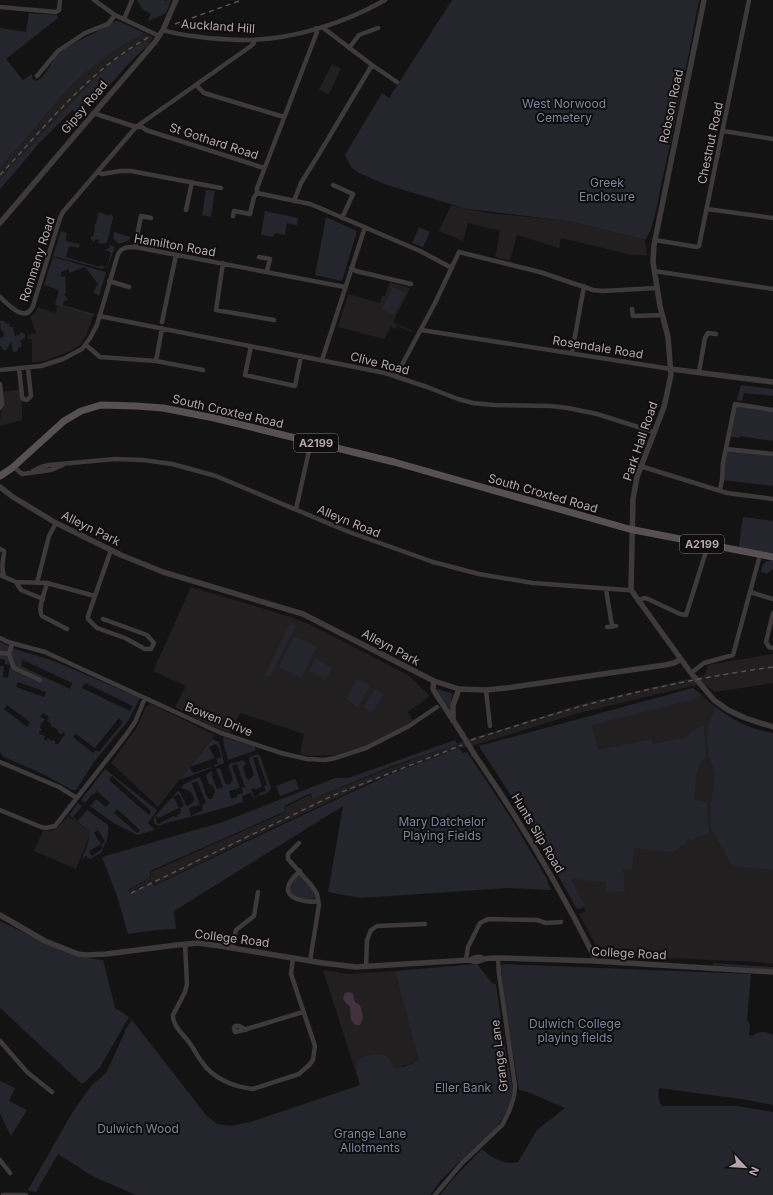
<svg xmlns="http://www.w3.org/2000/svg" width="773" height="1195" viewBox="0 0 773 1195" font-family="Inter,sans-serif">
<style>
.built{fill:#211f1f}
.green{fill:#25252d;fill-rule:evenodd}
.water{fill:#43323e}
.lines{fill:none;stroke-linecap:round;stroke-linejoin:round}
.minor{stroke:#3e393a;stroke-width:4.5}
.tertiary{stroke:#3e393a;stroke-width:5.5}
.primary{stroke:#575053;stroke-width:7}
.rail{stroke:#585054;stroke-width:1.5;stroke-dasharray:5 4;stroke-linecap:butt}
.tertiary-bridge{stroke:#3e393a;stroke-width:5.5}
.labels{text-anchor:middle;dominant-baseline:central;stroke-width:4;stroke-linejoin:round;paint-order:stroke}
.shield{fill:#0f0e0e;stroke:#82787d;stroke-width:1}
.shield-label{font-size:11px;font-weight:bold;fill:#b4a5ac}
.street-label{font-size:12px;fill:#b4a5ac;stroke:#0f0e0e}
.park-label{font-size:12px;fill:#7d819d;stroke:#0f0e0e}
</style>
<rect width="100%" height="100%" fill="#141313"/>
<path class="built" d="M128 25 153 37 150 43 131 61 117 77 98 85 39 143 20 166 0 189V163L37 114Z
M332 64 341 69 329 94 319 90Z
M451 205 467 209 487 213 568 221 645 240 647 255H632L561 238 559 248 517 235 510 261 495 257 500 231 468 223 463 241 439 231Z
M390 282 410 288 393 322 413 331 412 332 397 326 395 329 391 327 384 339 338 327 348 294 380 303 382 296H385Z
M58 306 93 316 86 336 80 345 72 350 45 361 32 362V339H28V335L36 333 30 317 35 313 38 307 55 313Z
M22 389V420L0 426 1 413 4 408 2 392Z
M191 587 291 617 309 624 408 675 430 696 408 712 413 721 368 745 335 755 308 756 300 754 304 734 240 713 230 733 212 726 175 707 186 686 153 671Z
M773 654V683L715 692 704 684 692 686 579 713 472 746 461 748 391 773 251 838 155 885 152 881 130 892 129 890 151 877V872L286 812 285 807 310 795 312 799 392 767 469 739 585 703 705 675 708 665Z
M693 688 714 706 736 721 754 729 773 733V964L759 962 601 955 579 914 585 911 584 908 577 909 538 838 479 746Z
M151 704 215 735 158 807 111 763 127 741 137 727 146 707Z
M68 816 89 831 90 835 76 869 34 851 43 831H51L58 827Z
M323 970 349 974 395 971 420 1061 403 1066 404 1067 360 1085Z"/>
<path class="green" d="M137 0H163L167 1V0H171L166 13 149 21 148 20 151 14 142 9Z
M452 0H699C688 59 676 118 663 176 659 193 655 227 645 240L568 221 467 209 387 185 359 173 351 167 345 155 382 93 389 98Z
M29 13 57 15 58 18 6 59 23 80 32 74V79L37 81C48 75 51 60 61 52 69 45 78 41 88 36 97 32 106 26 115 21H118L144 33C115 48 86 69 64 93 42 117 23 144 0 167V28L26 32Z
M146 41 150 43 131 61 108 87 105 85 100 90 99 89 96 95 97 97 95 96 93 98H92L89 101 90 102 88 106 86 104 77 113 73 110 39 143 20 166 0 189V180C16 161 33 144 50 126 79 95 108 60 146 41Z
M206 190 215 191 211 217 202 215Z
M265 211 298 218 297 225 287 223 285 235 275 233 273 237 261 235Z
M101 212 102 213 109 216 110 214 112 215 113 218 107 242 103 244 98 243 99 240 96 239 94 242 91 239V236L93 237 95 229 94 228 95 224H96L98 216 97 214Z
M326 217 357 231 342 281 315 275Z
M419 227 430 232 423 247 412 243Z
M61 231 67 233 66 241 80 244 79 248 69 246 66 257 100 267V265L107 267 111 252 104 250 109 248 110 245 115 247 107 268 104 267 103 269 53 256Z
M114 232 131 237 128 241 119 244 113 238Z
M53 257 106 272 99 296 93 292 98 284 85 267 69 273V269L61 272V277L65 276 66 294 64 293 68 300 64 301 63 305 94 314 93 316 55 305 59 290 44 285Z
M393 287 405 293 394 315 382 309Z
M0 321H4L7 324 9 323 10 327H13L15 336 19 335 21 332 25 334V338L20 341 22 344 21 347H18V351L13 352 11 342 6 350H3L0 345V338L4 336V332L1 330Z
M741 385 773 389V396L744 393 742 401 737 400Z
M735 404 773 410V441L740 436 739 438 728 436Z
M726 449 773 454V486L722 480Z
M743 517 773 521V553L738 551Z
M767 561H773V569L767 574 761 572 763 564Z
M290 623 296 626 270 677 265 675Z
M294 636 317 647 301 678 279 667Z
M0 642 15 649 54 661 140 698 128 721 94 762 76 790H72L45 775 4 757 0 752V666H4L3 677 8 678 10 665 5 664V660L0 659ZM23 660 72 683 70 689 21 666ZM18 682 46 692 44 697 16 687ZM85 683 133 706 130 711 82 688ZM7 705 30 722 27 727 4 709ZM43 713 49 717 47 721 51 723V726L58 730V732L61 735 63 732 65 734 58 744H55V741L53 740 51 741 48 738 46 741 44 739 45 736 39 734V732L42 730 40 728 41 724 45 720 40 716ZM119 718 123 722 99 752 96 750 93 753 73 737 76 734 95 748Z
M315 659 332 667 326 680 309 671Z
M357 679 370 686 358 707 346 699Z
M693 688 702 695 695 699 592 725 598 750 652 739 653 744 687 737 692 731 704 725 706 757C694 767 696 785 694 800L703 801 707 803 709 834 695 837V840L687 839 685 846H680V848L674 852 634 848 632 870H623L625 891 607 893 606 882 571 879 585 906 577 909 525 817 479 746Z
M375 689 384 694 372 713 363 707Z
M438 689 453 694 451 700V711L437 690Z
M715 707C733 720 751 730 773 733V870L736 866 731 864 711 828 710 804 712 800 715 773 709 756 707 740 708 727Z
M223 737 254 746 256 749 254 751 228 760 224 746Z
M212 739 219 742 224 763 215 767 214 765 218 764 216 759 221 757 219 748 216 744 209 747 215 758 190 767 192 772 194 773 210 767 211 768 182 779 181 778Z
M455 740 457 744 392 766 312 799 311 793 284 806 286 811 150 871V877L128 890 131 893 152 881 154 886 252 839 391 774 459 748 463 753 467 752 511 818 547 879 548 884 552 890 508 888 360 898 328 892 343 806 174 911 176 929 157 930 128 934 117 896 102 857 223 822 335 778H348Z
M258 754 260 756 271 788 268 793 253 798 251 793 242 796 243 802C218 811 192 816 166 823 160 827 152 827 154 817L178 791 180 792 186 805 188 806 194 801C194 792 188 790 181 788L183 785 199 777C205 783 203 793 209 799H212L215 792 213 786 209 784 206 776 207 774 212 771 213 773 211 774 217 789 223 787 216 769 219 768 221 770 225 783 229 785 233 780 229 767V764L243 760 246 764 243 767 246 778 249 780 254 775 249 760 250 757ZM257 757 267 785 264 786 266 791 259 793 260 795 254 797 251 789 254 788 255 789 262 787 253 758ZM237 764 245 787 242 788 243 793 237 795V797L231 799 229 791 240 788 232 766ZM197 781 206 803 202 805 203 810 191 816 189 808 200 805 192 783ZM179 794 184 806 180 808 181 813 177 815 178 817H175L174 816 158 824 155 817 157 816 158 818 179 808 175 799 173 798V797Z
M105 769 157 810 148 823 155 830 137 835 112 822 90 806 96 799 106 807 110 803 97 791 93 795 92 794 85 803 81 800ZM112 776 151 811 149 815 109 780ZM117 809 140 830 137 833 114 813Z
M295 779 299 789 280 796 276 786Z
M78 803 82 806 73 817 78 821 87 810 108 825C109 836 106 844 101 853L90 859 85 856 83 859H82C85 850 91 840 89 831L69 815ZM98 830 105 842 101 845 103 848 92 856 89 851 101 844 94 833Z
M299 875C306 880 313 889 315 897L312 900C304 900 294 897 290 891L293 882Z
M0 921 51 946 80 957 103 960 115 1008 129 1017 100 1067 85 1082 82 1084 0 1008Z
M712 963 773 967V970L714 965Z
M477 964 493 984H496L503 1035 513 1090 508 1109 502 1119 495 1129 461 1160 441 1180 430 1195H136L94 1177 58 1154 36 1192 28 1190 72 1113 91 1086 106 1073 124 1034 125 1030 132 1020 206 1115 217 1124 231 1126 251 1122 360 1085C358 1074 354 1070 360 1058 367 1056 383 1051 389 1058 391 1061 392 1065 394 1068L403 1067 419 1061 395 971Z
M502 964 751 974 747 1020 750 1025 749 1035 753 1036C759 1030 766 1032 773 1035V1105L741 1099 659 1088C658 1093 658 1102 662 1106H738L773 1112V1195H440L452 1180 482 1149C490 1157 506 1166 518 1162L537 1130 565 1108 528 1092 519 1090 506 1012 501 967Z
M0 1081 15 1088 9 1101 27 1110 11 1136 0 1114Z"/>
<path class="water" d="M349 992 353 994 355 1002 360 1005C362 1012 365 1019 360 1025H355L351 1020 350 1007 345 1002 343 998 345 993Z"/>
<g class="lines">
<path class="minor" d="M94 0 115 15 159 36
M0 7 56 12 59 10 60 0
M124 19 132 0
M322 27 372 65 397 82
M163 30C177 35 193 36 208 38 220 39 233 40 245 40 292 40 345 23 385 0
M349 48 359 35 378 28
M37 76 58 51 85 33 108 24 115 15
M196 85 204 93 284 117
M93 113 136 127H142L146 130 264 168
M723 131 773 139
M98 172 102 174 120 171H131L221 188
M333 185 353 194 342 218
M257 193 310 204 320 208 420 251 452 268
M257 193V188L317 32 316 28
M294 201 301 183 319 154 372 65
M707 209 773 218
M186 210 192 182
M233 216 234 211 250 214 254 197 257 193
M655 240 697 247 699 246 749 0
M135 247 141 216 151 218
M259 257 270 259 267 271
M223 263 216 310 274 320
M351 268 356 271 411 284
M654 271 773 289
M109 281 129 287
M0 297C8 304 25 324 33 306L60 218 63 212 136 127 251 46 254 43V40
M632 309 633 316 663 315
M99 316 385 373 427 387 458 399 473 403 494 405 551 406 568 408 597 414 654 432
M162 322 176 255
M421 330 671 369
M86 345 100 357 156 361 162 328
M251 346 245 375 295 386 301 356
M572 353 584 286
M322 360 365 227
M156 361 203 370
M19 368 22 396 23 399 27 400 31 396 28 368
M0 370 41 366 63 359 82 349 90 338 97 325 118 254C122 247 127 247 135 247L345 287
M699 372 705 338 708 333 716 334
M396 376 435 303 459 252 540 272 593 290 602 291 657 288
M0 384 2 405 0 408
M726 449 773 454
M640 466 727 493 773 499
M14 467 22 474 51 470 63 465
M33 471 41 467 49 465 115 459 143 460 172 464 216 476 349 532 433 562 479 574 533 583 626 590H631
M720 490 722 480 723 463 735 404 773 410
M296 509 311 442
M0 549 4 551C4 561 0 565 4 576
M0 575 16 582 21 590 43 599
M16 582 47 583 95 596
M37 583 49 536 56 523
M47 583C45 592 37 609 42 616L67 629
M606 589 612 626
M750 592 773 599
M638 601 644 598 648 599 680 614 686 615 708 545
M773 613 766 642 769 647 773 648
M103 619 147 635 154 643 151 649H145L125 638 97 628 88 619V616L111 550
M607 627 616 626
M0 638 8 642 45 652 221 733 281 753 307 759 325 760 335 758 366 748 409 726 437 707
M0 653 9 654 12 644
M9 654 14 668 40 680
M691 673 704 663 733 655 760 555
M486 690 490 726
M0 762 59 787 77 798
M0 810 41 827 46 828 55 826 126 735 135 722 145 698
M299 843 288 854V859L312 886 317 894 319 905 310 961
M300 871C295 876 288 882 288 889 288 900 310 903 318 901
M185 944 187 984 185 992 173 1015C172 1025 183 1034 188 1041 194 1048 197 1056 202 1062 212 1078 234 1087 253 1089L299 1074 309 1065 313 1060 315 1046 291 974 293 958
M232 948 236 930 254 916 258 892
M466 960 468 947 480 923 488 919 537 920 546 923 561 922
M366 967 367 940 371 930 377 926 425 924
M246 1030 239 1026H235L234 1028 235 1032 240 1031 303 1012
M0 1041 27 1072 52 1092
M0 1160 10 1173
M3 1195H26
M435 1195 462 1163 502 1125C509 1113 515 1100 515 1086L499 974 498 958"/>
<path class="tertiary" d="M704 0 654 245 653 262 660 306 668 337 671 375 664 407 637 477 633 499 631 590 691 673 714 700 728 710 745 718 773 727
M0 223 155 42 163 30 176 0
M671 369 773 382
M0 487 13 497 56 523 121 555 163 572 303 614 434 681 459 689 486 690 506 688 665 665 674 663 681 659
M434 681 433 688 434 691 462 734
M453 721V705L459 689
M474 754C519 819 559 886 594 956L595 961
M0 915 45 941 78 954 86 955 106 954 177 945 198 943 220 946 323 963 356 967 470 960C475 957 479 956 484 959
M470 960C476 963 478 961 484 959 487 958 494 958 498 958L595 961 773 972"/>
<path class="primary" d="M0 476 12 468 64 421 81 411 101 405 136 406 163 408 214 418 394 462 629 529 773 557"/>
<path class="rail" d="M175 24 242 0
M0 175C46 126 89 70 149 37
M471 740C513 727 554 713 597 702 655 687 714 675 773 667
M131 893 334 795 462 745"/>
<path class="tertiary-bridge" d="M462 734 474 754"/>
</g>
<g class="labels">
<g class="shield">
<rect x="294" y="434" width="44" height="18" rx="3"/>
<rect x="680" y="535" width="44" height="18" rx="3"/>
</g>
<g class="shield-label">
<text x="316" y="443">A2199</text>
<text x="702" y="544">A2199</text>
</g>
<g class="street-label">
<text transform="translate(218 26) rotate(4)">Auckland Hill</text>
<text transform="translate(671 106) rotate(-78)">Robson Road</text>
<text transform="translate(84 107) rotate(-50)">Gipsy Road</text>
<text transform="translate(214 141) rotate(18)">St Gothard Road</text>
<text transform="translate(710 143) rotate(-78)">Chestnut Road</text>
<text transform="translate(175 245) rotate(10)">Hamilton Road</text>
<text transform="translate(37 259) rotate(-72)">Rommany Road</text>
<text transform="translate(598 347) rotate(9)">Rosendale Road</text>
<text transform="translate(380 363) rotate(14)">Clive Road</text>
<text transform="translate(228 411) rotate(13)">South Croxted Road</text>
<text transform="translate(640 441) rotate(-71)">Park Hall Road</text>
<text transform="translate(543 493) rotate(16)">South Croxted Road</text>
<text transform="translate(349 521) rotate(22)">Alleyn Road</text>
<text transform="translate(91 528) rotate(26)">Alleyn Park</text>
<text transform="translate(391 647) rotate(28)">Alleyn Park</text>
<text transform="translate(219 719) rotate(22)">Bowen Drive</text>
<text transform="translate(538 833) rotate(59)">Hunts Slip Road</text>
<text transform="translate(232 938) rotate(7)">College Road</text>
<text transform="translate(629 953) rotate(3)">College Road</text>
<text transform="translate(499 1056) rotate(-97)">Grange Lane</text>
</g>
<g class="park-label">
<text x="564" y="103">West Norwood<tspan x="564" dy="14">Cemetery</tspan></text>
<text x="607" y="182">Greek<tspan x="607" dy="14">Enclosure</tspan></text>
<text x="442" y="821">Mary Datchelor<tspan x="442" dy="14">Playing Fields</tspan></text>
<text x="575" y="1023">Dulwich College<tspan x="575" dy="14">playing fields</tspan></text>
<text x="463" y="1087">Eller Bank</text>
<text x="138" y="1128">Dulwich Wood</text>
<text x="370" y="1133">Grange Lane<tspan x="370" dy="14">Allotments</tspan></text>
</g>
</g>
<g transform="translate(745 1167) rotate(115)" stroke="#0f0e0e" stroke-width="3" paint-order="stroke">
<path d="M0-3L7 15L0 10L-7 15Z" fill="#b4a5ac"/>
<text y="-6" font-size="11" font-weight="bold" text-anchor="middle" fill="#b4a5ac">N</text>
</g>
</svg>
